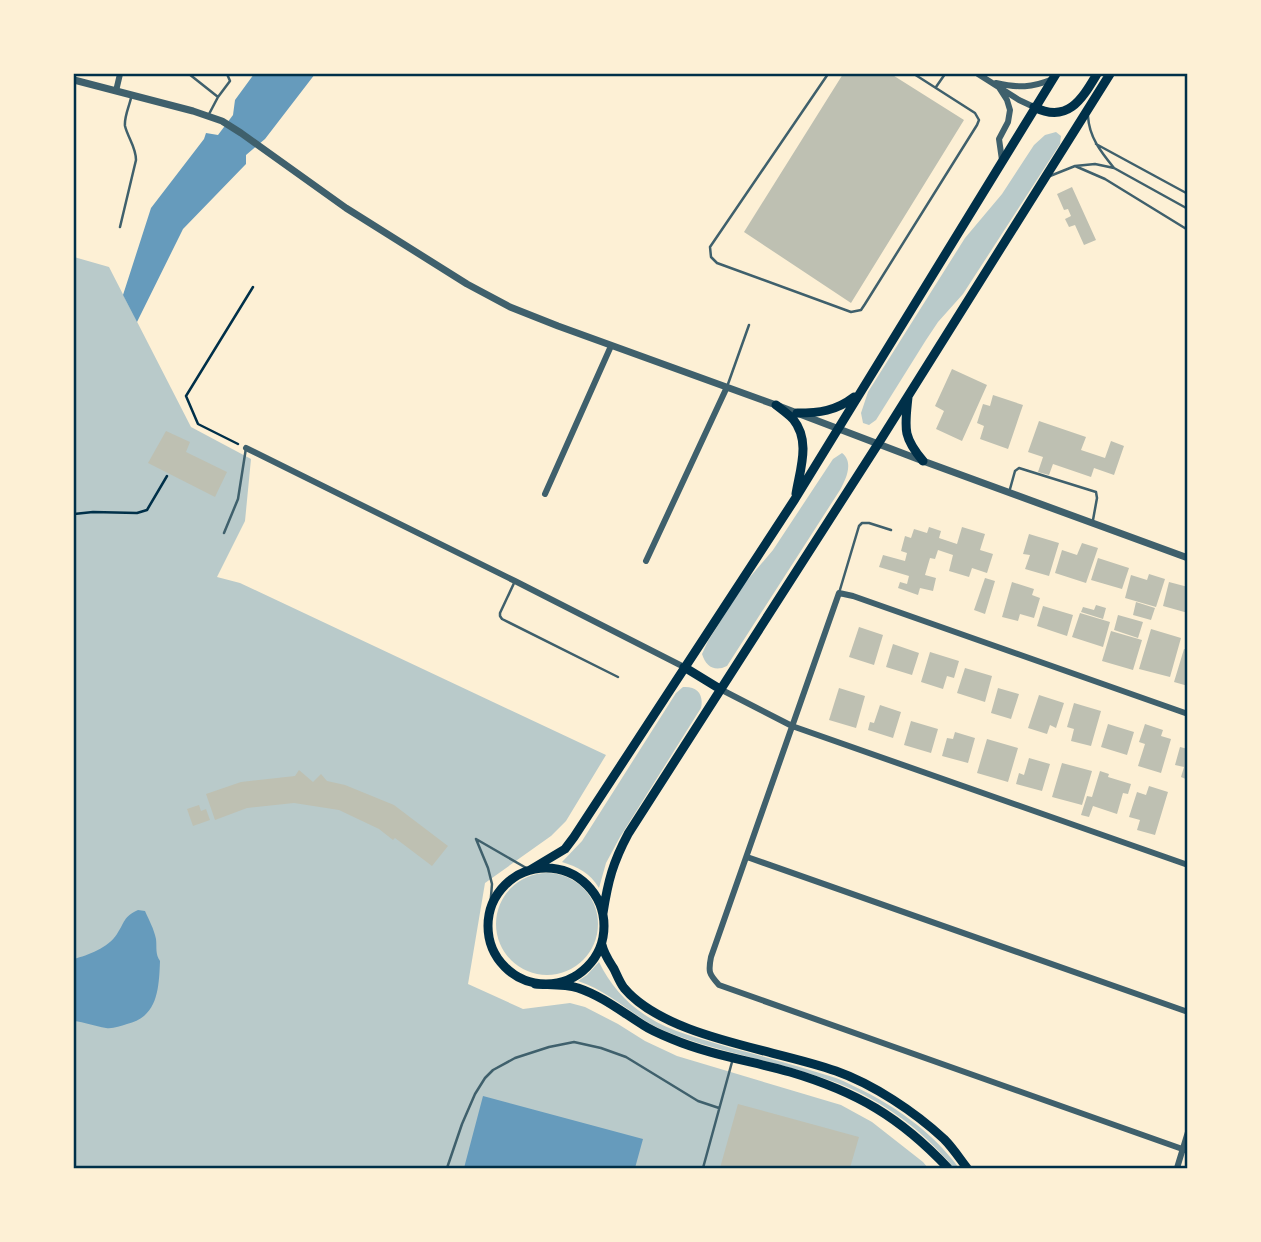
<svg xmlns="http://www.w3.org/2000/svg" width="1261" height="1242" viewBox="0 0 1261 1242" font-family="Figtree,sans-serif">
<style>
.green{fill:#b9caca}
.water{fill:#669bbc}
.building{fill:#bec0b2}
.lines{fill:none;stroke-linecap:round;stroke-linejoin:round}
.path{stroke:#003049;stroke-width:2.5}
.service{stroke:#3f606c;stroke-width:2.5}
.minor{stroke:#3f606c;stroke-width:6}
.tertiary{stroke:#3f606c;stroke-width:7}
.secondary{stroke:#003049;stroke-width:9}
.neatline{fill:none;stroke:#003049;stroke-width:2.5}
</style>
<rect width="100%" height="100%" fill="#fdf0d5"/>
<path class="green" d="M1056 132 1061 136 1060 144 963 294 938 322 926 340 876 420 869 425 863 423 861 413 868 392 965 238 1002 194 1034 145 1045 135Z
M74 257 109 267 191 427 251 459 245 521 217 577 240 583 606 755 566 821 551 836 485 883 468 984 523 1009 570 1003 585 1007 618 1024 645 1041 677 1056 841 1105 872 1122 923 1162 928 1168H74Z
M842 453C854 462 846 479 840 490L727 666C715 672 706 667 702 654L708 641 744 584 773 550 833 459Z
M683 687C697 686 704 694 701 708L620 837 606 863 599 888C590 873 578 867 562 862L582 841 676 693Z
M496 924a51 51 0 1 1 102 0a51 51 0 1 1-102 0Z
M599 962C609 983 625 1002 645 1015 670 1032 702 1039 731 1048 766 1057 801 1067 836 1078 883 1098 928 1126 959 1168H954C921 1128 878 1097 829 1080 775 1060 718 1053 665 1031 634 1018 610 991 578 981L587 975Z"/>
<path class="water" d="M254 74H315L265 139 246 155V164L183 229 137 322 123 295 151 208 204 139 206 133 218 135 233 115 235 100Z
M138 910 145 911C149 920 154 929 156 939 157 947 155 954 160 961 159 988 158 1017 127 1024 120 1026 113 1029 106 1028 95 1026 84 1022 74 1021V959C88 955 108 948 117 934 125 922 123 917 138 910Z
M483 1096 643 1139 635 1168H464Z"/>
<path class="building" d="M843 74H891L964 120 851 303 744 232Z
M1072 187 1096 240 1084 245 1075 225 1069 227 1065 219 1071 216 1068 209 1064 210 1057 194Z
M952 369 987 385 962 441 936 429 944 411 935 406Z
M993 395 1023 405 1008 449 980 439 984 426 977 423 983 404 990 406Z
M1039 421 1086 437 1081 450 1105 458 1111 441 1124 446 1114 475 1094 468 1091 477 1053 464 1049 475 1038 472 1043 457 1028 452Z
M166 431 190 442 186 452 227 472 215 497 148 463Z
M929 527 941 531 939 538 957 544 962 527 985 534 980 550 993 554 987 573 972 568 969 577 949 571 953 555 938 550 935 559 930 558 925 575 936 578 933 591 920 588 918 595 898 588 900 582 907 584 909 576 879 567 883 555 905 561 907 553 901 551 905 536 911 538 914 529 927 533Z
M1029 534 1059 543 1049 576 1025 569 1030 555 1023 554Z
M1082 543 1098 548 1086 583 1055 573 1062 550 1077 555Z
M1098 558 1129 568 1122 589 1091 580Z
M1149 574 1165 579 1156 607 1125 598 1131 575 1147 580Z
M985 578 995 581 985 614 974 610Z
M1012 582 1034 589 1032 595 1040 598 1034 618 1020 614 1018 621 1002 617Z
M1169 582 1188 587V613L1163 606Z
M1136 602 1155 608 1151 620 1133 615Z
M1096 605 1106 608 1103 619 1081 612 1083 607 1094 610Z
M1043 606 1073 615 1067 636 1037 626Z
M1080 613 1110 622 1103 647 1072 637Z
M1118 615 1143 622 1138 638 1114 630Z
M859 627 883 635 874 665 849 657Z
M1151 629 1181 638 1170 677 1139 669Z
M1111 631 1142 640 1133 670 1102 661Z
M893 644 919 653 912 675 886 667Z
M1184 649 1188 650V686L1174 682Z
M930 652 959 661 954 678 947 676 943 689 921 682Z
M965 668 992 676 985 702 957 693Z
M839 688 865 696 856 728 829 720Z
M998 688 1019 694 1011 719 991 713Z
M1039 695 1064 703 1056 728 1050 725 1047 734 1028 728Z
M1074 703 1101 711 1091 746 1071 741 1074 729 1067 727Z
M880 705 901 712 893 738 868 730 870 722 874 723Z
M911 721 938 729 931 753 904 745Z
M1108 724 1134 732 1127 755 1101 747Z
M1145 724 1163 730 1161 736 1171 739 1161 773 1138 766 1145 744 1139 742Z
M955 732 975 738 968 763 942 756 947 738 953 739Z
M987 739 1018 748 1008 782 977 773Z
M1180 747 1188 749V780L1181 777 1184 767 1175 765Z
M1029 758 1050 764 1042 791 1016 784 1019 773 1024 775Z
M1062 763 1092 771 1082 805 1052 797Z
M299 770 313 782 321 774 327 781 345 785 394 805 448 846 432 866 395 838 393 840 379 829 339 810 294 803 247 808 215 820 206 794 241 782 295 776Z
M1100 771 1109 774 1108 777 1131 784 1128 794 1123 793 1117 814 1093 806 1089 817 1081 815 1087 796 1092 797Z
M1149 786 1168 792 1155 835 1137 830 1140 820 1129 817 1137 792 1146 795Z
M199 805 201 811 206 809 210 820 193 826 187 809Z
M738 1104 859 1137 850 1168H720Z"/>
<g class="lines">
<path class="path" d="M238 444 198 424 186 396 253 287
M74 514 93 512 137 513 147 510 167 476"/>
<path class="service" d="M189 74 218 97
M828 74 710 247 711 257 717 263 851 312 861 310 865 304 977 125 979 120 975 113 914 74
M936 87 945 74
M208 116 218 97 230 81 227 74
M1088 116C1089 137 1101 152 1114 168
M1096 144 1188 194
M1075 166 1105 179 1188 230
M1050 176 1075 166 1095 164 1114 168 1188 209
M120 227 136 160C136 147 128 138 125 126 124 117 129 107 131 98
M728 384 749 325
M1010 489 1015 471 1019 468 1096 492 1097 498 1093 520
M224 533 238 499 246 448
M515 581 500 613V616L502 619 618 677
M839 593 859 526 862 523H869L891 530
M476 839 488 868 492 884 490 909
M476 839 528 869
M447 1168 462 1124 475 1094 485 1078 493 1070 515 1058 549 1047 574 1042 601 1048 626 1057 698 1101 719 1108
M703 1168 732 1062"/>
<path class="minor" d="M978 74 1019 100 1034 107
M996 83C1019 88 1031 88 1053 79
M998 86 1007 100 1010 110 1008 122 999 139 1002 160
M116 91 120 74
M246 448 515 581 684 667
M545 494 611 346
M646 561 727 387
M720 689 792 726 1188 865
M1188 714 853 596 839 593 711 957C708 972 709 974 719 985L1188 1151
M747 857 1188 1012
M1177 1168 1188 1132"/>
<path class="tertiary" d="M74 80 193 111 222 121 241 133 346 208 467 284 510 307 558 326 776 405 923 461 1188 558"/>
<path class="secondary" d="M1034 107C1068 124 1082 99 1097 74
M908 397C905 428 902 436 923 461
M776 405C781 409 788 414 793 419 811 441 800 469 796 494
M797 413C819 413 836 411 854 397
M684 667 720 689
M488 926a58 58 0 1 1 116 0a58 58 0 1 1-116 0Z
M530 870 565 849 574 837 795 499 1056 74
M603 913C608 881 613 862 628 834L878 444 1110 74
M602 945C604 954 609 961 614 969 617 975 620 983 624 988 666 1038 775 1049 836 1071 873 1084 915 1112 944 1139 953 1148 960 1159 967 1168
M535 984C549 985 565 984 578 988 602 996 622 1012 643 1025 652 1031 662 1035 672 1039 710 1055 751 1061 790 1072 857 1092 900 1117 948 1168"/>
</g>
<rect width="1261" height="1242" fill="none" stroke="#fdf0d5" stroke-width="150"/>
<rect x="75" y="75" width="1111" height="1092" class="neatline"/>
</svg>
